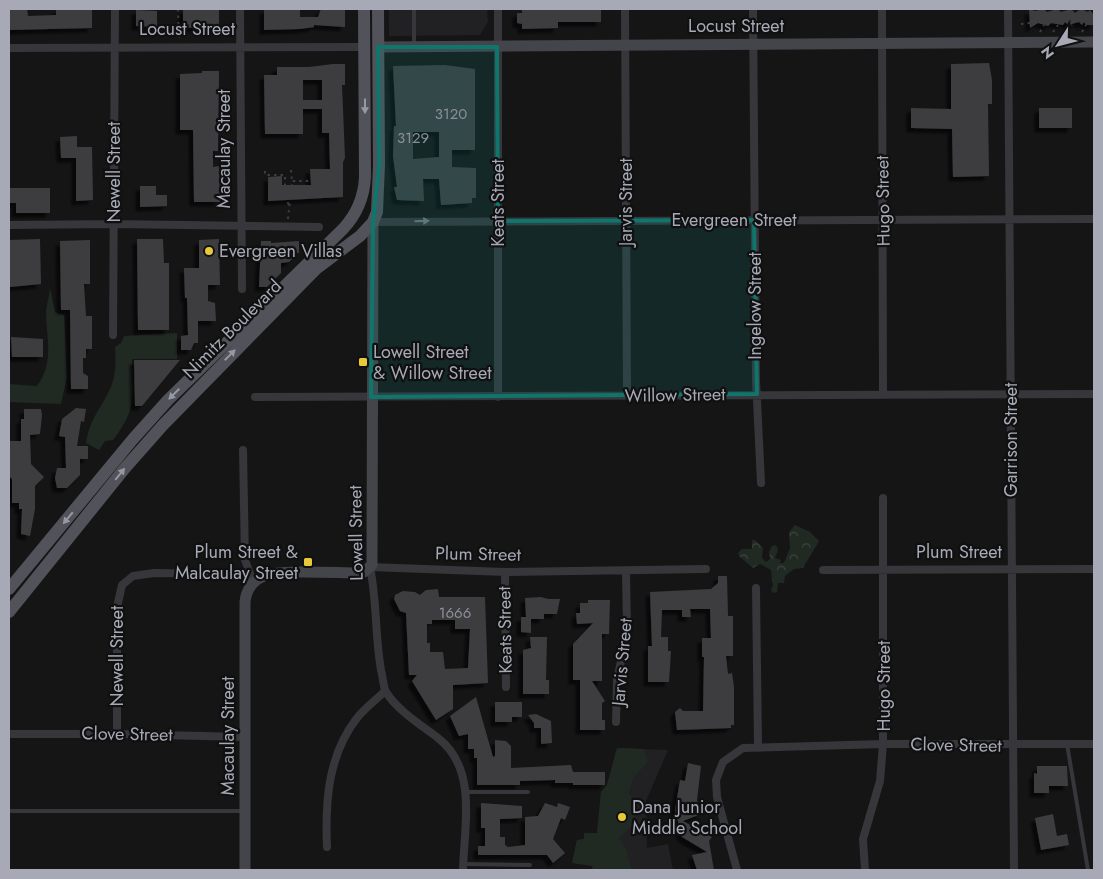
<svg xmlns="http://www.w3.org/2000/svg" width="1103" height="879" viewBox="0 0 1103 879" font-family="Jost,sans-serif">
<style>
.built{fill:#212123}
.grass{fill:#212923}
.forest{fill:url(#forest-crowns)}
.building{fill:#3c3d40;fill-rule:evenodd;filter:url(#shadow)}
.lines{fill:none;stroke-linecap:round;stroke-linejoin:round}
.path{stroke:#3c3d42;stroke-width:2;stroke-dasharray:2.5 4;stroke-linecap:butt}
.lane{stroke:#36363b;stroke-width:4}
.street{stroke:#36363b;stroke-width:8}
.secondary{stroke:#44454b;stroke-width:11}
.primary{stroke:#52535a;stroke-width:12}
.oneway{fill:#9699a4}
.oneway2{fill:#74767f}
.marked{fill:#0f766e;fill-opacity:0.2;stroke:#0f766e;stroke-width:4;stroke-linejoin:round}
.poi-dot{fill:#e8c93b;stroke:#101011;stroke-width:2}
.labels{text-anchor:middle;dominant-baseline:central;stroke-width:4.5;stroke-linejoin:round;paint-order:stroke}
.number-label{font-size:15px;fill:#8c8f98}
.street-label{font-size:18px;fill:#a7aab6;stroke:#101011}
.poi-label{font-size:18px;fill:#a7aab6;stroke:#101011;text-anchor:start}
</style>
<defs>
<pattern id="forest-crowns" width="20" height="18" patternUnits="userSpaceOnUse" patternTransform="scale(1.25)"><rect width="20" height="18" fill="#212923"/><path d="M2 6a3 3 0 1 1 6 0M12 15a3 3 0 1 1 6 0" fill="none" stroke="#3e4541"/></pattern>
<filter id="shadow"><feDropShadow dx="-4.5" dy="4.5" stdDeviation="1" flood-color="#0009"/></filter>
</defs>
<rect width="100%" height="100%" fill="#151516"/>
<path class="built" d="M389 9H487L488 22 480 35 389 36Z
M617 748 668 750 646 801 647 848 668 844 673 870H591L593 866 572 863 577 840 584 839V833H597L601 792 607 785Z"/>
<path class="grass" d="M50 288 55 312 64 315 67 377 61 404 9 402V384L37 386C55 361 46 339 46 311 47 304 49 296 50 288Z
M177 333V359H132C132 397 138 408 113 440L105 441 99 450 86 443C90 419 98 413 108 393 116 379 116 363 115 347L121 343 124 336Z
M617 748 644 749 648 762 633 778 629 793 637 806 635 823 619 838 626 849 632 870H591L593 866 572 863 577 840 584 839V833H597L601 792 607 785Z"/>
<path class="forest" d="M795 525 810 532 819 541 803 568 794 569 785 576 784 583H778L777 592 773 593 771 590 773 585 771 570 760 564 753 568 739 556 738 553 742 549H752V540H755L763 548 762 558 766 562 770 559 769 552 772 546 776 545 778 550 775 558 781 560 780 563H784L790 548 789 532Z"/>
<path class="building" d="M27 9 28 16 56 15V9H92V28L10 30V10Z
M183 9H219V27L183 28Z
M264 9H300V17H318L321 9H345V27L314 25V27L300 29 264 30Z
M522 9 601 10V22H558V28L522 29V24L517 23V13H522Z
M1029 9 1035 11 1044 9 1047 12 1057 9 1061 12 1071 9 1075 13 1081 9 1088 12 1090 10 1094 15V25H1086L1084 22 1082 25 1079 22 1068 25 1065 22 1063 25 1051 23 1048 26 1038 23 1030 28Z
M136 10 157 11V27L136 26Z
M989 63 992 80V104H988L989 176 953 177 952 129 911 128V108L951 109V64Z
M333 64H345V85H342L345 158 343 162V197L268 201V177L282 176V185H311L310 169H330L329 133H322V109H303V134H265L264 75H277V67H309ZM303 80H322V100H303Z
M445 65 475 69V150H452V167L476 168V198H472V203L441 205 439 179H423L424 201 397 200 394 187H397L393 156 394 126H396L393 66ZM413 132H439V157L413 159Z
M202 71H219L218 151H213V167L219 166 220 202H194L193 130H180V74L202 73Z
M1039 108H1072V128H1039Z
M77 136V147H92L93 200 76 201V158H61L60 137Z
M140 186H156V195H167V206L140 207Z
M9 188H50V213H16V203H9Z
M40 239 41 284 10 287 9 240Z
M137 239H163L164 263H169V330H138Z
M219 239 220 285H208V301L215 303 216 321H198V343H194L191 350H181V336L188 335 187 298H185L184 268H199V240Z
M90 240V284H84L86 316H92V349H86V358H83V373L88 376V389H71L70 310H61L60 241Z
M261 241H271V243L299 241V253H294V257L289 262 281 263V273L267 287H259Z
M11 337 43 339V357H12Z
M134 360H180L142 406H135Z
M76 408 86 409 84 422 81 421 77 446H88V459H80V475L67 488H57L55 478 57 468H66L65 437 59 436 62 419Z
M24 409H41L42 415 40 434 30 435 31 464 44 477 35 486V509L30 536 21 534 22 509H19V503H12V479L9 476V441H21V419H24Z
M718 576H727L728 616H733V656H726L728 674 732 673 734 687V725H731V728L677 730 675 712 680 708 683 711H703L704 657H702V638H711L710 609H690L691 617H682V610H662L661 637H668V651H671L669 682H648V646H652L650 592 711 589 718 583Z
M438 589 439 597H485L488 683 453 685V709L436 720 412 681 417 675H409L406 613 400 611 394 599 395 595 403 591 415 592 420 595 426 590ZM432 620H455V629H470L468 668 445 669 443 652H430V643H427V624H432Z
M541 597 548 599H560L557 614H544V619H531V633L521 632V617H526L525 598Z
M588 600H610L609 634H602V681H592L605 701 602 703V720H605V730H580V680H573V644L593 623 577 624 576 613H580V603H588Z
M530 637H547L546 680H549V694H523V650L531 648Z
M476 697 493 757 495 756V740L506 741 511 746V768L571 765 573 772H605V785H573V783H555V780L520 781V785H477V758H474V749H468V734L459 736 450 716Z
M495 702H522V717H512V722H495Z
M536 714 551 721 552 743 541 744V728H534V723L528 715Z
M688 763 701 766 697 800 701 814 683 821 712 837 709 841 714 870H697L692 855 707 852 682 837 675 810 680 780 685 781Z
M1037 766H1067L1068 786H1049V793H1034V773L1037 774Z
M481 803 522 806V818L500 819V837H505V845L508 847 525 845V817L538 816 545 803 557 807 558 803 570 807 565 820 561 818 553 839 565 853 553 863 547 855H478V846H485V828H481Z
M1053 814 1057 836 1067 834 1069 845 1041 850 1035 818Z"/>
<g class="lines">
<path class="path" d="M178 9 179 38
M1021 24 1031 23
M1068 31 1072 25
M1040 32 1044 25
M1053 32 1058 25
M1082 32 1086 25
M291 170 292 181
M265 171V175H285V198L289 205
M288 219C289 205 292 195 292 181H316"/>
<path class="lane" d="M414 44V9
M1067 744 1088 870
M466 792H528
M9 811H244
M464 864 530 865"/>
<path class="street" d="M240 9 242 289
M625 9 627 395
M753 9 756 380 761 483
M882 9 883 394
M1008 9 1014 870
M9 48 364 47
M373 222 1094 219
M9 225 114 224 319 227
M113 335 115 9
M255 397 1094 394
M498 397V9
M243 450 245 560 253 582
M823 570 1094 569
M505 572 506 687
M756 588 758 746
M616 722 617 680 627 633 626 571
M9 734H117L245 737
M117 734V607L122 585 133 576 154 573 233 574 253 582
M327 847C325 802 328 755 357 718 365 708 376 700 385 691
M463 870C464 826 478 769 438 738 421 725 398 711 386 692 383 686 383 677 381 670 375 636 377 601 370 567L505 572 706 569
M737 870 717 797 716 780 723 762 743 748 883 744H1094
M865 870 863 839 880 781 883 744V498"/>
<path class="secondary" d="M378 47 1094 42
M245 870V602C246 590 253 580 264 576 283 569 335 573 358 573L364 572 372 565 373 222"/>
<path class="primary" d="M9 589 133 439 168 400 343 229C357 214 364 198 365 177L364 9
M9 612 125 468 163 425 316 269 360 236 373 222 377 212 379 165 378 9"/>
</g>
<defs><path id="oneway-solid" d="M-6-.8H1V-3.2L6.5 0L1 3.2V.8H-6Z" transform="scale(1.25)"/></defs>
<g class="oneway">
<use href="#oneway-solid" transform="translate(365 106) rotate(90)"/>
<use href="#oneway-solid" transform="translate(230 355) rotate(-45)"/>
<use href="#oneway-solid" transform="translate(174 394) rotate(135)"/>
<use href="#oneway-solid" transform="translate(120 474) rotate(-51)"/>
<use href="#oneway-solid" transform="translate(68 518) rotate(130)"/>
</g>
<use class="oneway2" href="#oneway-solid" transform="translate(422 221) rotate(-1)"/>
<path class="marked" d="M378 47H497L498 221 754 220 757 394 371 397 373 222 379 165Z"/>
<g class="poi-dot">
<circle cx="209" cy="251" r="5"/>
<rect x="358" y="357" width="10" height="10" rx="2.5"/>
<rect x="303" y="557" width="10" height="10" rx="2.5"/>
<circle cx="622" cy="817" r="5"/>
</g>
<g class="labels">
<g class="number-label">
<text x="451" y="114">3120</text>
<text x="413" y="138">3129</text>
<text x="455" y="613">1666</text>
</g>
<g class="street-label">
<text x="736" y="26">Locust Street</text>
<text x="187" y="29">Locust Street</text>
<text transform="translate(224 149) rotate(-90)">Macaulay Street</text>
<text transform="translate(114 172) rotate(-90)">Newell Street</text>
<text transform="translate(883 201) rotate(-91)">Hugo Street</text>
<text transform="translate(626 202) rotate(-90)">Jarvis Street</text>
<text transform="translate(498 203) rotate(-90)">Keats Street</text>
<text x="734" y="220">Evergreen Street</text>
<text transform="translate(755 306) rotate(-90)">Ingelow Street</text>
<text transform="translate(232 329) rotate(-45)">Nimitz Boulevard</text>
<text transform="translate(675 395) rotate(-1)">Willow Street</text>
<text transform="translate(1011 440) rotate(-90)">Garrison Street</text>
<text transform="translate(356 533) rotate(-91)">Lowell Street</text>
<text x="959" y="552">Plum Street</text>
<text transform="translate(478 554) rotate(1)">Plum Street</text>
<text transform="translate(505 630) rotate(-91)">Keats Street</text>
<text transform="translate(117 656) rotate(-90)">Newell Street</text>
<text transform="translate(622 662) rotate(-85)">Jarvis Street</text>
<text transform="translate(884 686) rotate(-90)">Hugo Street</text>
<text transform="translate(127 734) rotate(1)">Clove Street</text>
<text transform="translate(228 736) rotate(-90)">Macaulay Street</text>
<text transform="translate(956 745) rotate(1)">Clove Street</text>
</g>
<g class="poi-label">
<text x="219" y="251">Evergreen Villas</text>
<text x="373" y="352">Lowell Street<tspan x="373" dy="21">&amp; Willow Street</tspan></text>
<text x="298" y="552" text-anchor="end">Plum Street &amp;<tspan x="298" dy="21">Malcaulay Street</tspan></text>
<text x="632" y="807">Dana Junior<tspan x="632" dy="21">Middle School</tspan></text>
</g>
</g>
<rect width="1103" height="879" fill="none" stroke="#a7aab6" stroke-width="20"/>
<g transform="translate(1058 45) rotate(234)" stroke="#101011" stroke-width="4" paint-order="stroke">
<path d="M0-4L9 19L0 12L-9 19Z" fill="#a7aab6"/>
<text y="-8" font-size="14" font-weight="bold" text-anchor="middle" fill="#a7aab6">N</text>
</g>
</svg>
